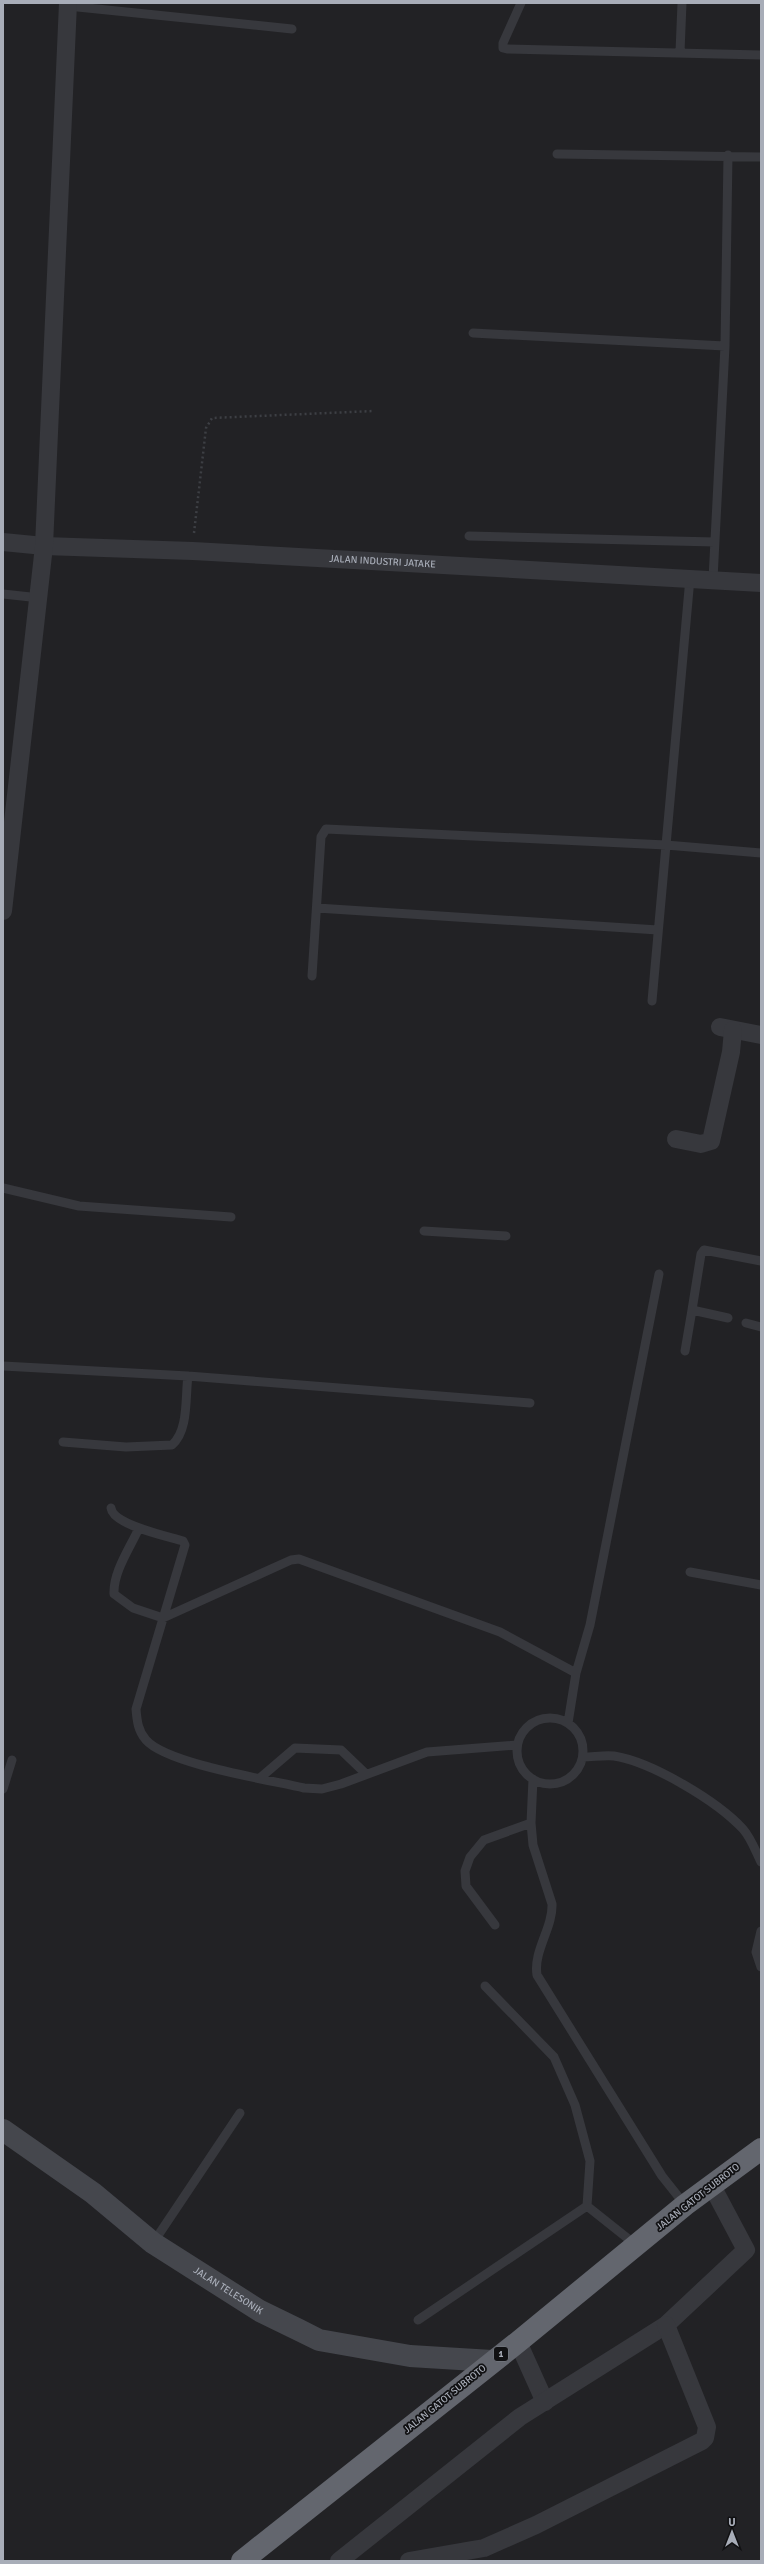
<svg xmlns="http://www.w3.org/2000/svg" width="764" height="2564" viewBox="0 0 764 2564" font-family="Signika,sans-serif">
<style>
.built{fill:#222225}
.lines{fill:none;stroke-linecap:round;stroke-linejoin:round}
.path{stroke:#3d3f44;stroke-width:2.5;stroke-dasharray:2 3;stroke-linecap:butt}
.lane{stroke:#37383d;stroke-width:9}
.street{stroke:#37383d;stroke-width:18}
.secondary{stroke:#45474d;stroke-width:22}
.highway{stroke:#63666e;stroke-width:22}
.labels{text-anchor:middle;dominant-baseline:central;stroke-width:3.5;stroke-linejoin:round;paint-order:stroke}
.shield{fill:#111113;stroke:#7b7e86;stroke-width:1}
.shield-label{font-size:9px;font-weight:bold;fill:#a8adb8}
.street-label{font-size:10px;fill:#a8adb8;stroke:#111113}
</style>
<rect width="100%" height="100%" fill="#161618"/>
<path class="built" d="M3 3H761V2561H3Z"/>
<g class="lines">
<path class="path" d="M194 533 206 428 212 418 374 411"/>
<path class="lane" d="M521 3 503 43V48L507 49 761 55
M68 6 292 29
M680 52 682 3
M557 154 761 157
M473 333 725 346
M469 536 715 542
M713 579 725 346 728 155
M3 594 40 598
M317 908 658 930
M312 976 321 837 326 829 666 845 761 853
M652 1001 690 578
M3 1188 79 1206 231 1217
M424 1231 506 1236
M692 1310 701 1254 704 1250 761 1261
M746 1323 761 1327
M685 1351 692 1310 728 1318
M3 1366 188 1376 530 1403
M63 1442 126 1447 172 1445C189 1430 185 1397 188 1376
M111 1508C113 1525 167 1536 183 1541L185 1545 136 1709C137 1721 138 1731 146 1740 167 1764 270 1780 304 1788L322 1789 341 1784 427 1752 517 1745
M139 1528C130 1548 113 1572 114 1594L133 1608 163 1618 291 1560 299 1559 500 1632 576 1673
M690 1572 761 1585
M517 1751a33 33 0 1 1 66 0a33 33 0 1 1-66 0Z
M568 1723 576 1673 590 1625 659 1274
M583 1757C593 1757 604 1755 614 1756 652 1762 717 1801 743 1829 751 1838 756 1852 761 1862
M260 1778 295 1748 341 1750 366 1774
M533 1779 531 1823 533 1845 552 1904C553 1928 533 1951 537 1975L662 2176 685 2205
M3 1789 12 1760
M495 1925 466 1886 465 1871 470 1857 484 1840 531 1823
M761 1931 756 1952 761 1967
M485 1986 554 2057 575 2105 590 2161 587 2206 636 2245
M153 2243 240 2113
M418 2320 587 2206"/>
<g class="street">
<path id="s1" d="M3 542 44 546 193 551 761 583"/>
<path d="M3 911 44 546 68 3"/>
<path d="M720 1027 761 1035"/>
<path d="M676 1139 701 1144 711 1141 731 1052 733 1030"/>
<path d="M518 2342 545 2402"/>
<path d="M339 2561 520 2417 666 2325 746 2250 712 2186"/>
<path d="M409 2561 484 2548 536 2525 702 2441 705 2438 707 2427 666 2325"/>
</g>
<path class="secondary" id="s2" d="M3 2130 93 2193 153 2243 260 2311 299 2330 319 2340 410 2356 492 2361"/>
<path class="highway" d="M242 2561 518 2342 685 2205 761 2149"/>
</g>
<g class="labels">
<rect class="shield" x="494" y="2347" width="14" height="14" rx="3"/>
<g class="shield-label">
<text x="501" y="2354">1</text>
</g>
<g class="street-label">
<text stroke="none"><textPath href="#s1" startOffset="380">JALAN INDUSTRI JATAKE</textPath></text>
<text transform="translate(698 2197) rotate(-38)">JALAN GATOT SUBROTO</text>
<text stroke="none"><textPath href="#s2" startOffset="277">JALAN TELESONIK</textPath></text>
<text transform="translate(445 2399) rotate(-39)">JALAN GATOT SUBROTO</text>
</g>
</g>
<rect width="764" height="2564" fill="none" stroke="#a8adb8" stroke-width="8"/>
<g transform="translate(732 2532)" stroke="#111113" stroke-width="3" paint-order="stroke">
<path d="M0-3L7 15L0 10L-7 15Z" fill="#a8adb8"/>
<text y="-6" font-size="11" font-weight="bold" text-anchor="middle" fill="#a8adb8">U</text>
</g>
</svg>
